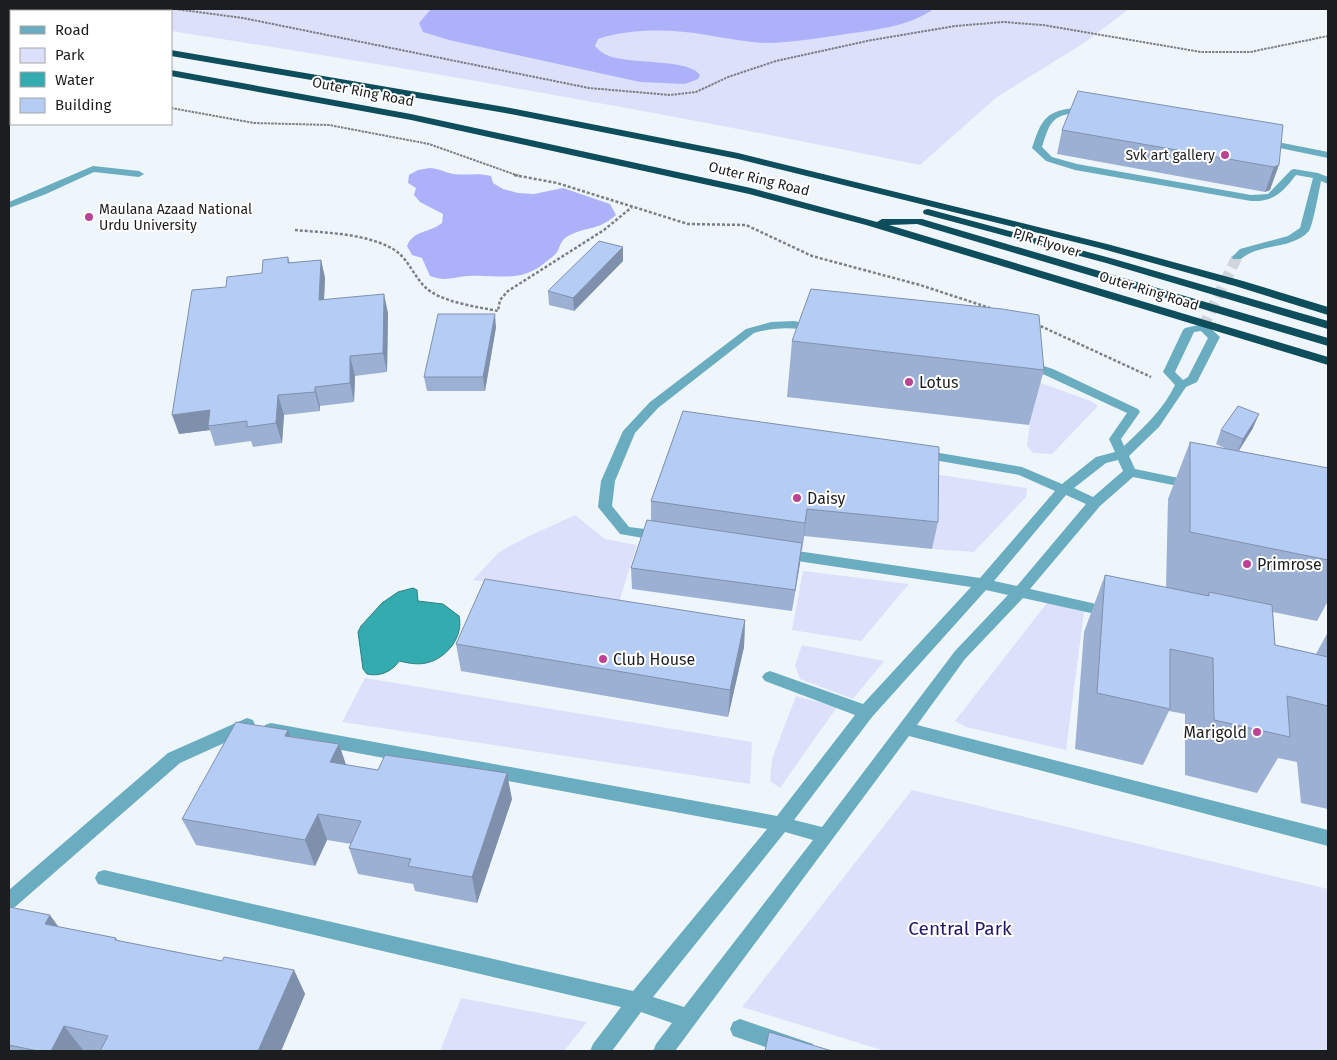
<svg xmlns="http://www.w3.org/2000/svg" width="1337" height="1060" viewBox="0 0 1337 1060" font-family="'Fira Sans',sans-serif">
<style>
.green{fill:#dde0fb}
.forest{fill:#adb1f9}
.water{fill:#34abaf;stroke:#2c8084}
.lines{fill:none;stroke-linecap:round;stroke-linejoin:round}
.minor-tunnel{stroke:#cfd5da;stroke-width:11;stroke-dasharray:11 5.5;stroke-linecap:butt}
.path-far1{stroke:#7c8084;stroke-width:2;stroke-dasharray:2.5 1;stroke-linecap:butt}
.path{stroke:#7c8084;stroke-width:2.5;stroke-dasharray:3 2;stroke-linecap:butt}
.service{fill:#6aacc0;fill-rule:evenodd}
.minor{fill:#6aacc0;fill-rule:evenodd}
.motorway{fill:#0e4d5c;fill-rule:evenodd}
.wall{fill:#9cb0d3}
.shaded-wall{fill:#7f90ac}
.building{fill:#b5cdf5;stroke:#7f90ac}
.poi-dot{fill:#bd4294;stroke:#fff;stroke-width:2}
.labels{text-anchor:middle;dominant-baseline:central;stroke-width:4;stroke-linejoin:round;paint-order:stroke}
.far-street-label{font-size:14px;fill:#1b1d1f;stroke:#fff}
.far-poi-label{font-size:14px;fill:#1b1d1f;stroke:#fff;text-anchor:end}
.poi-label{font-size:16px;fill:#1b1d1f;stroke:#fff;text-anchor:start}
.near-park-label{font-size:19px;fill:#231667;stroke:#fff}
</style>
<rect width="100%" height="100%" fill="#eff6fb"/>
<path class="green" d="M26 9H1129L1084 43 997 97 920 165C671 114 422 70 171 31V11H43Z
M1035 381 1091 401 1098 406 1052 454 1033 453 1027 446Z
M934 474 1027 488 1026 497 974 552 932 549Z
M575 515 605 539 637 545 619 602 473 580 499 552 527 537Z
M803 571 909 584 861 641 792 630Z
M1054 594 1085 604 1066 750 966 727 955 721Z
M802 645 884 661 853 699 800 679 795 665Z
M365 678 752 742 750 784 342 722Z
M796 696 837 707 780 788 770 781 772 759Z
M912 790 1328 889V1051H885L742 1007Z
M461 998 587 1022 564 1051H440Z"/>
<path class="forest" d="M431 9H933C913 24 886 28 861 32 829 36 796 43 764 43 745 42 726 38 707 35 671 29 633 28 598 39L595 46C598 49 603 54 607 55 627 65 689 58 700 75L698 79 685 84 640 82 449 40 423 32 419 23Z
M430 168C441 169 446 173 454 174 467 176 478 172 491 176L493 183 503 189 518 193 534 194 563 188 610 204 616 215C598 231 588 226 570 235 561 239 561 245 557 252 554 257 546 261 542 265 519 283 494 274 468 276 452 277 446 282 430 276L422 258 412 255 407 246C413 230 430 233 442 223L443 214 420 202 414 195 416 188 408 183 409 175 418 170Z"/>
<path class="water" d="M413 588 417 590 418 601 443 604 459 616C464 637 446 659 426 663 417 665 408 663 399 661 392 672 379 677 367 674L363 669 358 632 361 626 382 603 398 592Z"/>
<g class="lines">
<path class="minor-tunnel" d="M1203 327 1237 257"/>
<path class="path-far1" d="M175 9 243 18 589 88 670 95 696 92 728 77 776 61 872 40 955 26 1003 22 1043 25 1201 52H1250L1328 36
M9 70H11
M171 108 254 123 329 125 429 144 519 176"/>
<path class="path" d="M514 175 557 183 688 224 746 225 812 256 920 285 990 308
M295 230C326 233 365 233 393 249 408 258 413 275 425 287 440 302 478 307 498 311L500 300 508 291 604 230 632 207
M1036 324 1151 377"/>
<path class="service" d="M1074 108 1087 107 1091 110C1087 113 1082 113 1076 113 1050 115 1049 126 1042 147L1052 157 1077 164 1251 195 1268 194 1291 170 1294 169 1318 173 1328 177V184L1321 181C1319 191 1313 225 1309 231 1292 250 1259 243 1241 259H1233L1232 257 1240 249 1288 236 1300 228 1313 178 1296 175C1283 192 1274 202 1251 201L1075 170 1046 161 1032 148C1041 121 1045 111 1074 108Z
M1263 139 1328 152V158L1260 144 1258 142Z
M93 166 139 171 144 174 139 177 94 172 46 194 9 208V202Z"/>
<path class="minor" d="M794 321 818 326 820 328 814 331C792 327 775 327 754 333L658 408 635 433 615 481 612 506 629 527 661 531 666 533 668 536 666 539 661 541 620 534 598 507 601 481 623 431 650 402 746 329 771 322Z
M1203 324 1207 325 1220 337 1197 382 1186 387 1159 427 1129 456 1135 469 1198 482 1200 485 1198 488 1193 489 1133 477 1100 506 1030 589 1114 608 1116 612 1114 616 1109 617 1023 598 965 659 917 725 1328 830V846L909 736 675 1051H653L656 1044 672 1023 641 1012 612 1051H590L593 1044 621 1007 98 884 95 878 98 872 104 870 633 991 767 829 271 737 265 735 263 730 265 725 271 723 777 816 855 715 765 681 762 677 765 673 770 671 863 704 971 587 784 559 779 558 777 554 779 550 784 549 980 578 1055 491 1019 475 917 457 916 454 917 451 922 450 1022 467 1062 484 1096 457 1115 452 1109 439 1127 413 1045 375 1024 367 1022 365 1024 363 1028 361 1053 369 1138 409 1140 412 1121 439 1124 446C1144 427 1163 410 1175 385L1163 372 1183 330 1185 328ZM1201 331 1208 338 1188 377 1183 380 1175 372 1194 332ZM1118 460 1123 471 1093 497 1074 488 1106 463ZM1066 495 1086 504 1017 586 994 581ZM986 590 1008 595 955 651 822 827 794 820 872 717ZM785 832 813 840 684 1007 653 997Z
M247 718 253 720 255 725 253 730 180 763 15 907 9 909V890L168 753Z
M740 1019 813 1044 816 1051H777L733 1036 730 1029 733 1022Z"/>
<path class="motorway" d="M9 26H11V30H9Z
M9 44H11V50H9Z
M171 50 505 107 738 153 1107 244 1243 281 1328 307V315L1235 286 1099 248 738 159 505 113 171 56Z
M171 70 411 114 751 188 877 222 882 219H922L1328 338V346L917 224 889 225 1328 357V365L866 225 749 194 411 120 171 76Z
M928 209 1114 259 1328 321V329L1106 263 924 214 923 212 924 210Z"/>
</g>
<path class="wall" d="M1283 125 1270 190 1265 192 1057 154 1062 130Z
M623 247V261L574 311 549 305 548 291Z
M288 257 290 263 321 260 325 278 324 300 388 313 387 372 355 376 354 402 320 406V411L284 415 282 443 253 447 251 441 215 446 210 430 179 434 226 287 262 273Z
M496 327 485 391H427L424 377Z
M792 341 1044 370 1029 425 787 397Z
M683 411 938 522 932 549 804 536 802 550H801L792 611 632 589 631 568 651 521V501Z
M1253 428 1239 451 1328 468V601L1317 621 1273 612 1275 645 1316 654 1328 632V809L1301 803 1297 762 1278 758 1257 793 1185 775V714L1169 711 1143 765 1075 749 1084 632 1105 575 1166 588 1168 499 1190 442 1227 449 1216 444 1221 430Z
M745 620 744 647 728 717 461 671 456 644Z
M291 736 339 744 346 765 512 799 477 903 415 891 413 884 358 874 349 848 351 844 327 840 315 866 196 845 182 819Z
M9 907 59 927 116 938 118 941 222 961 294 970 305 994 281 1051H91L83 1050 82 1051H9Z"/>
<path class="shaded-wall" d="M1279 165 1270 190 1265 192 1274 167Z
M623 247V261L574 311 573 298Z
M321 260 325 278 323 319 319 300Z
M384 294 388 313 387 372 383 353Z
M495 314 496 327 485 391 483 377Z
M350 356 355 376 354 402 350 383Z
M315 387 320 406V411L315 392Z
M278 395 284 415 282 443 276 423Z
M210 410 208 426 210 430 179 434 172 415Z
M1259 414 1253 428 1237 453 1243 439Z
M807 509 804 536 802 550 805 523Z
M802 543 800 564 792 611 795 590Z
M745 620 744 647 728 717 730 690Z
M288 730 298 757 285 736Z
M339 744 348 771 330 762Z
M507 773 512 799 477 903 472 877Z
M318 814 327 840 315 866 305 840Z
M50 915 68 940 45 924Z
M294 970 305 994 281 1051H258Z
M64 1026 83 1050 82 1051H51Z"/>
<path class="building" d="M1078 91 1283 125 1279 165 1274 167 1062 130Z
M599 241 623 247 573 298 548 291Z
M288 257V263L321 260 319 300 384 294 383 353 350 356V383L315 387V392L278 395 276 423 247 427V421L208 426 210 410 172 415 192 290 226 287 227 277 262 273 263 260Z
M811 289 1002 309 1039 315 1044 370 792 341Z
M438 314H495L483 377H424Z
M1238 406 1259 414 1243 439 1221 430Z
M683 411 939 447 938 522 807 509 805 523 651 501Z
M1190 442 1328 468V560L1190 532Z
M647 520 802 543 795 590 631 568Z
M1105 575 1209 596V592L1272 605 1275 645 1328 657V706L1287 696 1290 737 1214 720 1213 658 1170 649V709L1097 693Z
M485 579 745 620 730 690 456 644Z
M236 722 288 730 285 736 339 744 330 762 378 770 385 755 507 773 472 877 408 866 411 859 349 848 361 821 318 814 305 840 182 819Z
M9 907 50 915 45 924 116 938 115 940 222 961 224 957 294 970 258 1051H100L108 1036 64 1026 51 1051H38L9 1045Z
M769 1032 832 1051H765Z"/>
<g class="poi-dot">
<circle cx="1225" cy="155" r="5"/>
<circle cx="89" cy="217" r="5"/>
<circle cx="909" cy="382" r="5"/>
<circle cx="797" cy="498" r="5"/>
<circle cx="1247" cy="564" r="5"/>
<circle cx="603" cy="659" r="5"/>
<circle cx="1257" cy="732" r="5"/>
</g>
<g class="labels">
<g class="far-street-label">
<text transform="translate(363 92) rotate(11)">Outer Ring Road</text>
<text transform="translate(759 179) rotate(14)">Outer Ring Road</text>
<text transform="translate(1047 243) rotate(17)">PJR Flyover</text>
<text transform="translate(1149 291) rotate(17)">Outer Ring Road</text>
</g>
<g class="far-poi-label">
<text x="1215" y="155">Svk art gallery</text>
<text x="99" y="209" text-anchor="start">Maulana Azaad National<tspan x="99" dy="16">Urdu University</tspan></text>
</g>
<g class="poi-label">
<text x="919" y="382">Lotus</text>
<text x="807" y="498">Daisy</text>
<text x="1257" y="564">Primrose</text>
<text x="613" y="659">Club House</text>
<text x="1247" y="732" text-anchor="end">Marigold</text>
</g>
<g class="near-park-label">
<text x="960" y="928">Central Park</text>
</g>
</g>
<rect width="1337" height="1060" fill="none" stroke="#1b1d1f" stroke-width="20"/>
<rect x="10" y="10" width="162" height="115" fill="#ffffff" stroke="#a4a5a5"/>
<rect x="20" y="26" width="25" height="8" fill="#6aacc0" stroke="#a4a5a5"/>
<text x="55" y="35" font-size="15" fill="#1b1d1f">Road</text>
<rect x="20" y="48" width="25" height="15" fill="#dde0fb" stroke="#a4a5a5"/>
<text x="55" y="60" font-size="15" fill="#1b1d1f">Park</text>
<rect x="20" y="72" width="25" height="15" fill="#34abaf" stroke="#a4a5a5"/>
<text x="55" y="85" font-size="15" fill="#1b1d1f">Water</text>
<rect x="20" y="98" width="25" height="15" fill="#b5cdf5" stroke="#a4a5a5"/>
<text x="55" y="110" font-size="15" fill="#1b1d1f">Building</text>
</svg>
